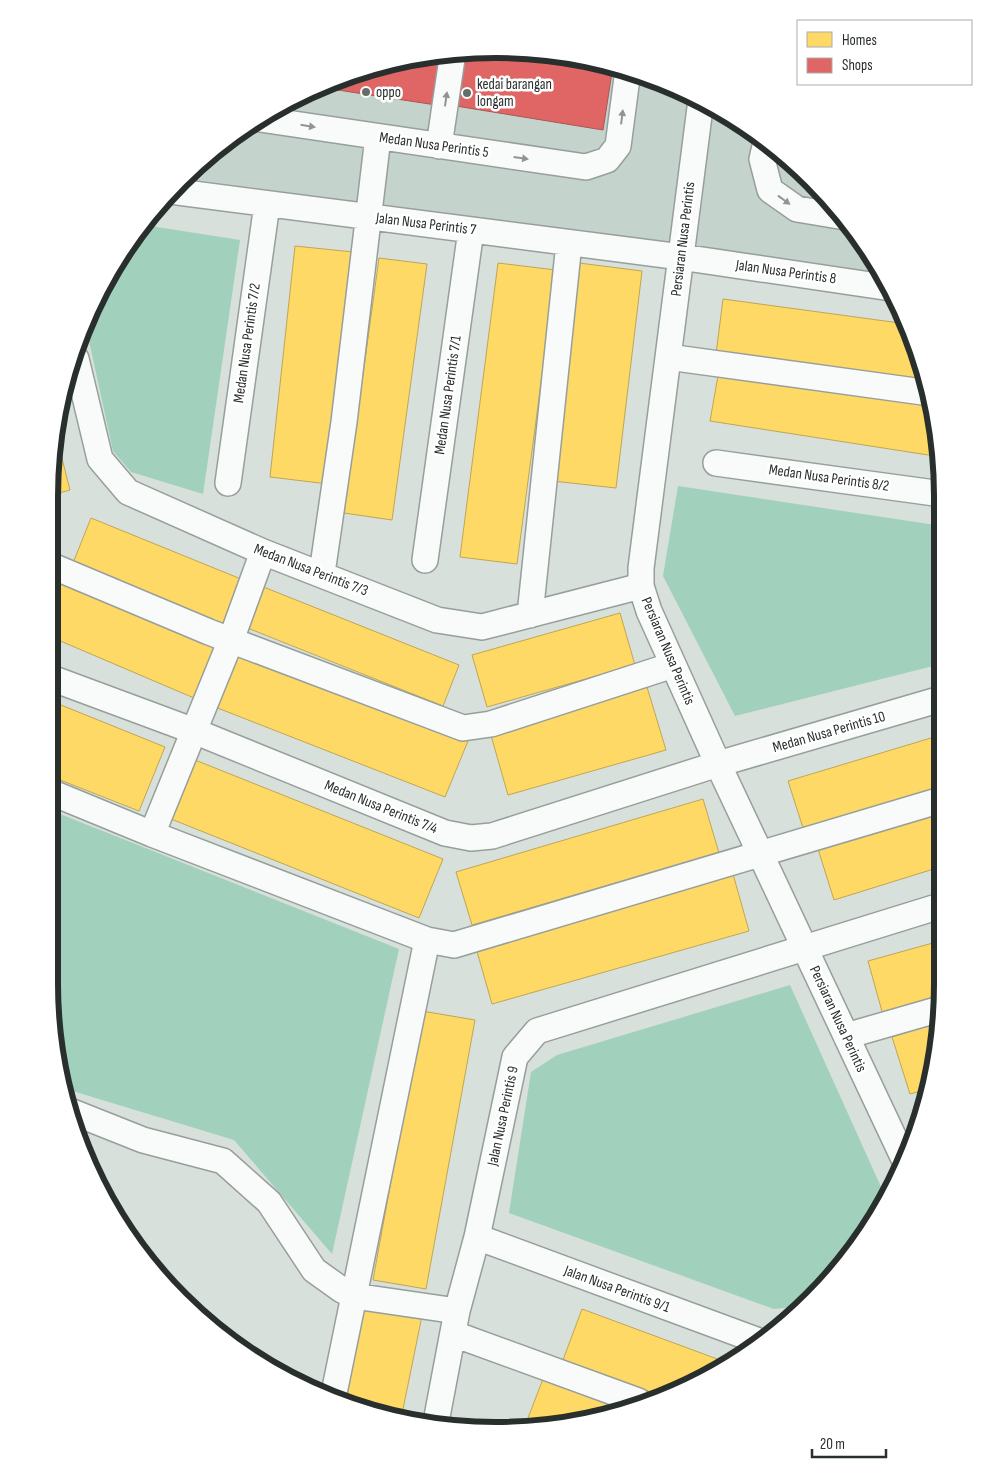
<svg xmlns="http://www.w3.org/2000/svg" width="992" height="1479" viewBox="0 0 992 1479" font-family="'Sofia Sans Condensed',sans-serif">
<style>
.built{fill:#c4d4cd}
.green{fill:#a1d1bc}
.homes{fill:#ffd966;stroke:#bfa655}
.shops{fill:#e06666;stroke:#a95655}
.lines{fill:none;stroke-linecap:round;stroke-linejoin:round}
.minor-casing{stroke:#979f9b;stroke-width:28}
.minor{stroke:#f9fafa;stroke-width:25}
.oneway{fill:#919493}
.poi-dot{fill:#666d69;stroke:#fff;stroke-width:2}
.labels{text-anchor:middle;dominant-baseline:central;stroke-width:5;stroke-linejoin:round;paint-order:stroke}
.poi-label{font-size:15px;fill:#292f2c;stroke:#fff;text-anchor:start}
.street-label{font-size:15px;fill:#292f2c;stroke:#fff}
.rim{fill:none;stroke:#292f2c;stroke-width:6}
</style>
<rect width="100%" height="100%" fill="#d7e0db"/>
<path class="built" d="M467 50 555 53 640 73 720 109 791 160 851 224 884 277 185 178 224 141 298 95 381 64Z"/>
<path class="green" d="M144 225 240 240 203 494 131 472 113 451 86 327 95 298Z
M678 486 942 526 941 664 735 716 663 576Z
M50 810 399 949 332 1254 234 1140 66 1089 49 983Z
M790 985 886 1198 832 1278 796 1307 774 1309 509 1213 531 1072 557 1055Z"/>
<path class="homes" d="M295 246 353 252 328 484 270 477Z
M379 258 427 264 392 520 344 513Z
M498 263 556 270 517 564 460 557Z
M579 263 642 271 616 488 553 481Z
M723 299 907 324 928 381 716 354Z
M719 370 932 404 941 457 710 421Z
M55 431 70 490 52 495 53 437Z
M91 518 241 579 223 624 73 563Z
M52 577 216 646 194 698 51 637Z
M261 586 459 665 443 706 245 627Z
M620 613 635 665 487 707 472 655Z
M238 651 468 741 445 797 215 707Z
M647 687 666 750 508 795 490 732Z
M51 701 165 747 139 811 50 776Z
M941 735V790L804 831 788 781Z
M190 758 443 859 419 918 166 817Z
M703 799 719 853 472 925 456 872Z
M941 811 940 867 834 900 818 849Z
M733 874 749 931 492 1004 476 948Z
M940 941V999L883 1015 868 961Z
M422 1011 475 1020 426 1289 373 1280Z
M939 1022V1042L925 1090 910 1094 892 1037Z
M364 1299 423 1311 402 1414 344 1401Z
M582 1309 728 1363 720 1370 656 1394 563 1360Z
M543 1379 618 1408 584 1422 544 1424 528 1418Z"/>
<path class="shops" d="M464 50 555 53 613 66 603 130 456 106Z
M444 53 436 105 318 87 381 64Z"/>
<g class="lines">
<g class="minor-casing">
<path id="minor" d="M701 100 641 568V586L649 611 718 764 904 1159
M260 119 586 167 607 160 618 146 628 70
M766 142 762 159 770 190 797 209 845 217
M439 146 453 52
M170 191 681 257 891 288
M668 357 930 393
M76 359 100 459 128 492 263 552 437 620 482 627 641 586
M716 463 942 494
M228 483 267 204
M425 560 471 230
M52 566 209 632 463 728 491 724 673 665
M322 573 344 422 378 137
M530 615 569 243
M51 678 194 731 445 833 471 838 492 836 718 764 941 699
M50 792 152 834 427 940 454 945 941 800
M152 834 231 640 263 552
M846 1036 940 1009
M70 1111 143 1140 223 1161 269 1202 314 1270 342 1290 354 1296 457 1311
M477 1237 756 1340
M454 1334 638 1401
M333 1398 427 940
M436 1422 457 1311 477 1237 515 1057 537 1031 940 906"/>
</g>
<use href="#minor" class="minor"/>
</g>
<defs><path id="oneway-solid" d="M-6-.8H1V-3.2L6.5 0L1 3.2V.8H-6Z" transform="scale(1.25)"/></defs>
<g class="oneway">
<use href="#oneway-solid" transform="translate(446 99) rotate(-82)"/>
<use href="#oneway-solid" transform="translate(622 117) rotate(-83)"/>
<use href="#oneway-solid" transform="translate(308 126) rotate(9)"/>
<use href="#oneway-solid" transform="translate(521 158) rotate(8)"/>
<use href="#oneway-solid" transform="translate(784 200) rotate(36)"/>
</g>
<g class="poi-dot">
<circle cx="366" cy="92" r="5"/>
<circle cx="467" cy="93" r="5"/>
</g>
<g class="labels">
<g class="poi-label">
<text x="477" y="84">kedai barangan<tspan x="477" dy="17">longam</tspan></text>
<text x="376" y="92">oppo</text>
</g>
<g class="street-label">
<text transform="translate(434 145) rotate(8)">Medan Nusa Perintis 5</text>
<text transform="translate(426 224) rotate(7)">Jalan Nusa Perintis 7</text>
<text transform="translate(683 239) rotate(-83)">Persiaran Nusa Perintis</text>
<text transform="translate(786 272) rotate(8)">Jalan Nusa Perintis 8</text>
<text transform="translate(247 343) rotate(-82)">Medan Nusa Perintis 7/2</text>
<text transform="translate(448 395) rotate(-82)">Medan Nusa Perintis 7/1</text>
<text transform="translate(829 478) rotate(8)">Medan Nusa Perintis 8/2</text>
<text transform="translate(311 570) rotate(21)">Medan Nusa Perintis 7/3</text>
<text transform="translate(668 651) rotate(67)">Persiaran Nusa Perintis</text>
<text transform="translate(829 732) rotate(-16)">Medan Nusa Perintis 10</text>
<text transform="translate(381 807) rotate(22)">Medan Nusa Perintis 7/4</text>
<text transform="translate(838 1019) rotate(65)">Persiaran Nusa Perintis</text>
<text transform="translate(503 1116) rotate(-78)">Jalan Nusa Perintis 9</text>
<text transform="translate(617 1289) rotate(20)">Jalan Nusa Perintis 9/1</text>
</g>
</g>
<path d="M0 0H992V1479H0ZM496 58H496A438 438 0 0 1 934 496V984A438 438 0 0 1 496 1422H496A438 438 0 0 1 58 984V496A438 438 0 0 1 496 58Z" fill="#fff" fill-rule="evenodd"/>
<path class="rim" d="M496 58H496A438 438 0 0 1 934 496V984A438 438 0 0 1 496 1422H496A438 438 0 0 1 58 984V496A438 438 0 0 1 496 58Z"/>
<rect x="797" y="20" width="175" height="65" fill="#ffffff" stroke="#a9acab"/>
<rect x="807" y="32" width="25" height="15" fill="#ffd966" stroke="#a9acab"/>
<text x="842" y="45" font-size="15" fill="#292f2c">Homes</text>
<rect x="807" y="58" width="25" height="15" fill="#e06666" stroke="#a9acab"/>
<text x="842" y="70" font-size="15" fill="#292f2c">Shops</text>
<path d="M812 1449v8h74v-8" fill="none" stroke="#292f2c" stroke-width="2.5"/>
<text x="820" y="1449" font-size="15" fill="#292f2c" stroke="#ffffff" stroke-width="4" paint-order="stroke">20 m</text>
</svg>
